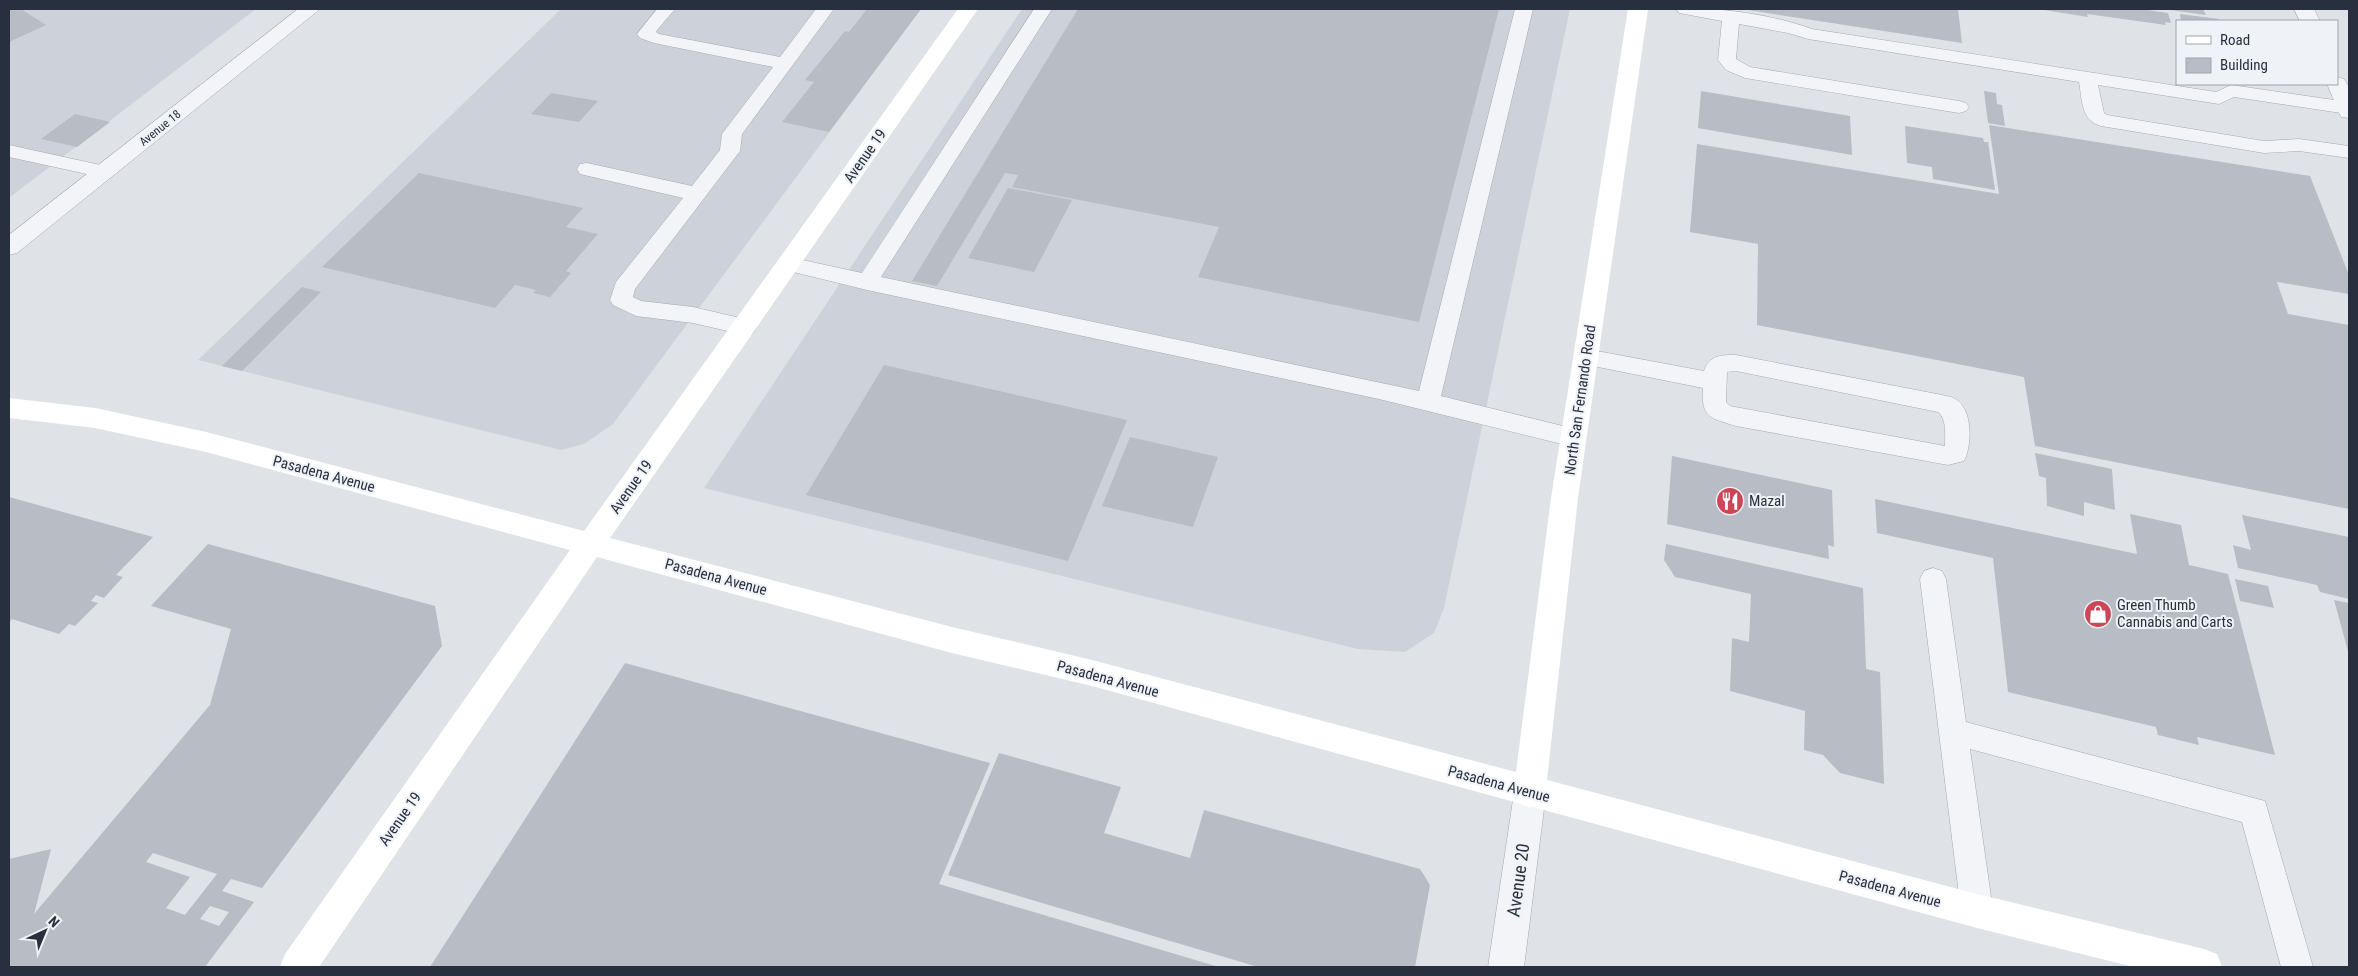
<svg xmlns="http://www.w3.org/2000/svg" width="2358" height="976" viewBox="0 0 2358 976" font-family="'Roboto Condensed',sans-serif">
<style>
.built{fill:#cdd2da}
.building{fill:#b7bcc5;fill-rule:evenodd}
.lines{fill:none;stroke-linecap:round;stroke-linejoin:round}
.lane-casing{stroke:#a4aab2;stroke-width:1}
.street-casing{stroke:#a4aab2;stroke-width:1}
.lane{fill:#f2f4f7;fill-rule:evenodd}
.street{fill:#f2f4f7;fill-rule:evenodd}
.secondary{fill:#fff;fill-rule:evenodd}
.labels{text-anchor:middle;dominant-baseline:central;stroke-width:4;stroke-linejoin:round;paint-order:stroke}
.far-street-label{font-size:12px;fill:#28303f;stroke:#eff2f6}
.street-label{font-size:15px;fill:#28303f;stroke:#eff2f6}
.poi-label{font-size:15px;fill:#28303f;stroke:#eff2f6;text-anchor:start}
.near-street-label{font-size:18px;fill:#28303f;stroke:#eff2f6}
</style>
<rect width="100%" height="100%" fill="#dfe3e8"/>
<path class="built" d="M9 9H256L9 198Z
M561 9H921L613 424 584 444 561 450 198 360Z
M1022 9H1570L1444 608 1434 633 1405 652 1358 649 704 488Z"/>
<path class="building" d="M9 9H21L46 25 9 42Z
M867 9H921L829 132 782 122 814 82 805 80 845 31 849 32Z
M1078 9H1499L1419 322 1198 277 1219 227 1012 187 1018 175 1005 173 937 286 912 281Z
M1748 9H1958L1962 43 1748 10Z
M2038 9H2141L2168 13 2171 23 2165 22 2166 25 2087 14 2088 17Z
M2171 9H2203L2206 15 2170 10Z
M2180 14 2219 19 2220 21H2181Z
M1701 91 1850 116 1852 155 1698 128Z
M1984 91 1996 93 1997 104 2002 105 2005 126 1988 123Z
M551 93 598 101 579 122 531 114Z
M75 114 110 122 77 147 41 139Z
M1989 125 2310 176 2349 275V294L2277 282 2288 314 2349 325V509L2035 446 2024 377 1757 325 1758 244 1690 232 1697 144 1999 194Z
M1905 126 1983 138 1984 142H1988L1995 190 1933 179 1932 167 1907 163Z
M419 173 583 208 566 227 598 234 566 271 571 273 550 297 533 293 536 290 515 285 495 308 322 267Z
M1008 188 1072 200 1034 272 968 258Z
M302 287 321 292 242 371 222 366Z
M884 365 1127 420 1068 561 806 495Z
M1130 437 1218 457 1193 527 1102 506Z
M2035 453 2112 469 2115 510 2084 502V516L2047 506 2046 478 2039 476Z
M1672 456 1832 490 1834 547 1828 545 1829 559 1667 524Z
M9 497 153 537 116 575 123 577 104 598 96 595 91 601 98 603 75 626 69 624 59 634 12 619 9 623Z
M1875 499 2137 554 2130 514 2181 525 2189 565 2228 574 2275 755 2197 737 2199 745 2158 735 2156 727 2008 692 1993 558 1877 533Z
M2242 515 2349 537V599L2320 592 2317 585 2238 568 2233 545 2251 550Z
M208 544 435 606 442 646 262 888 231 879 222 891 254 902 205 967H9V859L51 849 34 914 210 705 231 629 151 606ZM153 853 217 874 185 915 166 908 190 877 146 862ZM210 906 229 912 219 926 200 919Z
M1666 544 1863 588 1866 669 1880 672 1884 784 1840 773 1823 755 1804 750 1805 711 1730 691 1732 638 1749 642 1751 594 1675 577 1664 560Z
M2235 579 2268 586 2274 608 2240 601Z
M2334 600 2349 603V655Z
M625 663 990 763 939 884 1219 967H430Z
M999 753 1121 787 1104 833 1190 858 1204 810 1420 869 1430 885 1415 967H1258L948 875Z"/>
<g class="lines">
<g class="lane-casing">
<path id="lane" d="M657 9H675L657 30 656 32 659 34 780 57 816 9H834L742 134 740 151 737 155 635 289 633 297 641 301 693 307 753 321 756 327 753 333 745 335 693 323 636 316 613 305 610 300 616 282 683 198 580 174 577 169 580 164 587 163 692 186 720 150 722 134 725 130 773 67 654 43 640 38 637 34Z
M1034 9H1052L881 277 1419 391 1515 9H1533L1441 396 1583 431 1586 438 1583 445 1574 447 1379 399 867 290 781 269 778 264 781 259 789 257 862 273Z
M1676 9C1716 6 1774 15 1812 29L2216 92 2231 85 2348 102V114L2234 97 2219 104 2098 85 2104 113 2107 115 2264 141 2299 139 2349 146V158L2299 151 2264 153 2101 126C2081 121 2082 99 2079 82L1808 39 1788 33 1739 24 1736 59 1750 67 1959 101 1966 103 1969 107 1966 111 1959 113 1745 78 1726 70 1718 60 1722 21 1679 13Z
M9 145 105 166 112 167 115 172 112 177 105 178 9 157Z
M1586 349 1704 371C1709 355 1721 355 1736 355L1942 395C1946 396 1953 397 1957 400 1973 412 1972 445 1964 461L1948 465 1736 426C1710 418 1701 418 1703 388L1578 363 1574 357 1578 351ZM1736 371 1938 412C1947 419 1945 435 1945 446L1730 406 1726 402 1727 372Z
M1933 568 1942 571 1946 579 1966 722 2265 801 2313 967H2281L2242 822 1970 749 1993 911 1988 922 1977 927 1966 922 1961 911 1920 579 1924 571Z"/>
</g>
<g class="street-casing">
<path id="street" d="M298 9H320L17 253 9 255V235Z
M2294 9H2314L2320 21H2300Z
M2337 77 2344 79 2349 87V118L2341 117 2327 84H2337Z
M1530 778 1542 782 1546 793 1524 967H1488L1514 793 1518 782Z"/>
</g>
<use href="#lane" class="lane"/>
<use href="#street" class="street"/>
<path class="secondary" d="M958 9H978L610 538 952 627 1092 660 1516 772 1551 498 1628 9H1648L1578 498 1547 780 1977 894 2204 949 2217 954 2222 967H2134L1977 928 1533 807 1530 808 1518 803 1092 686 952 653 597 557 319 967H280L285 954 570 550 206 452 95 428 9 418V398L95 408 206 432 584 531Z"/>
</g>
<defs>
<g id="restaurant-disc" transform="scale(1.4375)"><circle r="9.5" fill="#cb4657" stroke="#eff2f6"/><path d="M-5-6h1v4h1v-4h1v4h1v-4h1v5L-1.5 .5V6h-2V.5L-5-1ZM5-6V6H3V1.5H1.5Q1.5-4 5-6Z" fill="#fff"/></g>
<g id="shop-disc" transform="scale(1.4375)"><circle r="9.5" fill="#cb4657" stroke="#eff2f6"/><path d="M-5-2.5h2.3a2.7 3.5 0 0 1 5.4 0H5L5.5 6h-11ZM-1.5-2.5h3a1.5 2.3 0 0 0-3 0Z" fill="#fff"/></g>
</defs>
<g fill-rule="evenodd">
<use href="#restaurant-disc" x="1730" y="501"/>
<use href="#shop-disc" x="2098" y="614"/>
</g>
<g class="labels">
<g class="far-street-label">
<text transform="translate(160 128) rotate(-39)">Avenue 18</text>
</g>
<g class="street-label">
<text transform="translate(865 156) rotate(-55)">Avenue 19</text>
<text transform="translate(1580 400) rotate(-82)">North San Fernando Road</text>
<text transform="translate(324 474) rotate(15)">Pasadena Avenue</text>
<text transform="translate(631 487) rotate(-55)">Avenue 19</text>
<text transform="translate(716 577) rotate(15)">Pasadena Avenue</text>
<text transform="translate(1108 679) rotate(15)">Pasadena Avenue</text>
<text transform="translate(1499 784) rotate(15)">Pasadena Avenue</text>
<text transform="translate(400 819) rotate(-55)">Avenue 19</text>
<text transform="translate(1890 889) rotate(15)">Pasadena Avenue</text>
</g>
<g class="poi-label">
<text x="1749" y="501">Mazal</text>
<text x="2117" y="605">Green Thumb<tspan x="2117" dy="17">Cannabis and Carts</tspan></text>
</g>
<g class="near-street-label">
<text transform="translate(1518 880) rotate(-82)">Avenue 20</text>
</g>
</g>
<rect width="2358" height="976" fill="none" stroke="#28303f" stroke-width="20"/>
<rect x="2176" y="20" width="162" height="65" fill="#eff2f6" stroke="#9fa4ad"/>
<rect x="2186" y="36" width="25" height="8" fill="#ffffff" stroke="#9fa4ad"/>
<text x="2220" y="45" font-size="15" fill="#28303f">Road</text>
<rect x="2186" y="58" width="25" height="15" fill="#b7bcc5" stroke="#9fa4ad"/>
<text x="2220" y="70" font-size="15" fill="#28303f">Building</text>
<g transform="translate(45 931) rotate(44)" stroke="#eff2f6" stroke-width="4" paint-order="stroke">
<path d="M0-4L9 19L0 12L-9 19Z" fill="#28303f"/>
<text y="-8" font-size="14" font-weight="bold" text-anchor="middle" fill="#28303f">N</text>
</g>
</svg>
